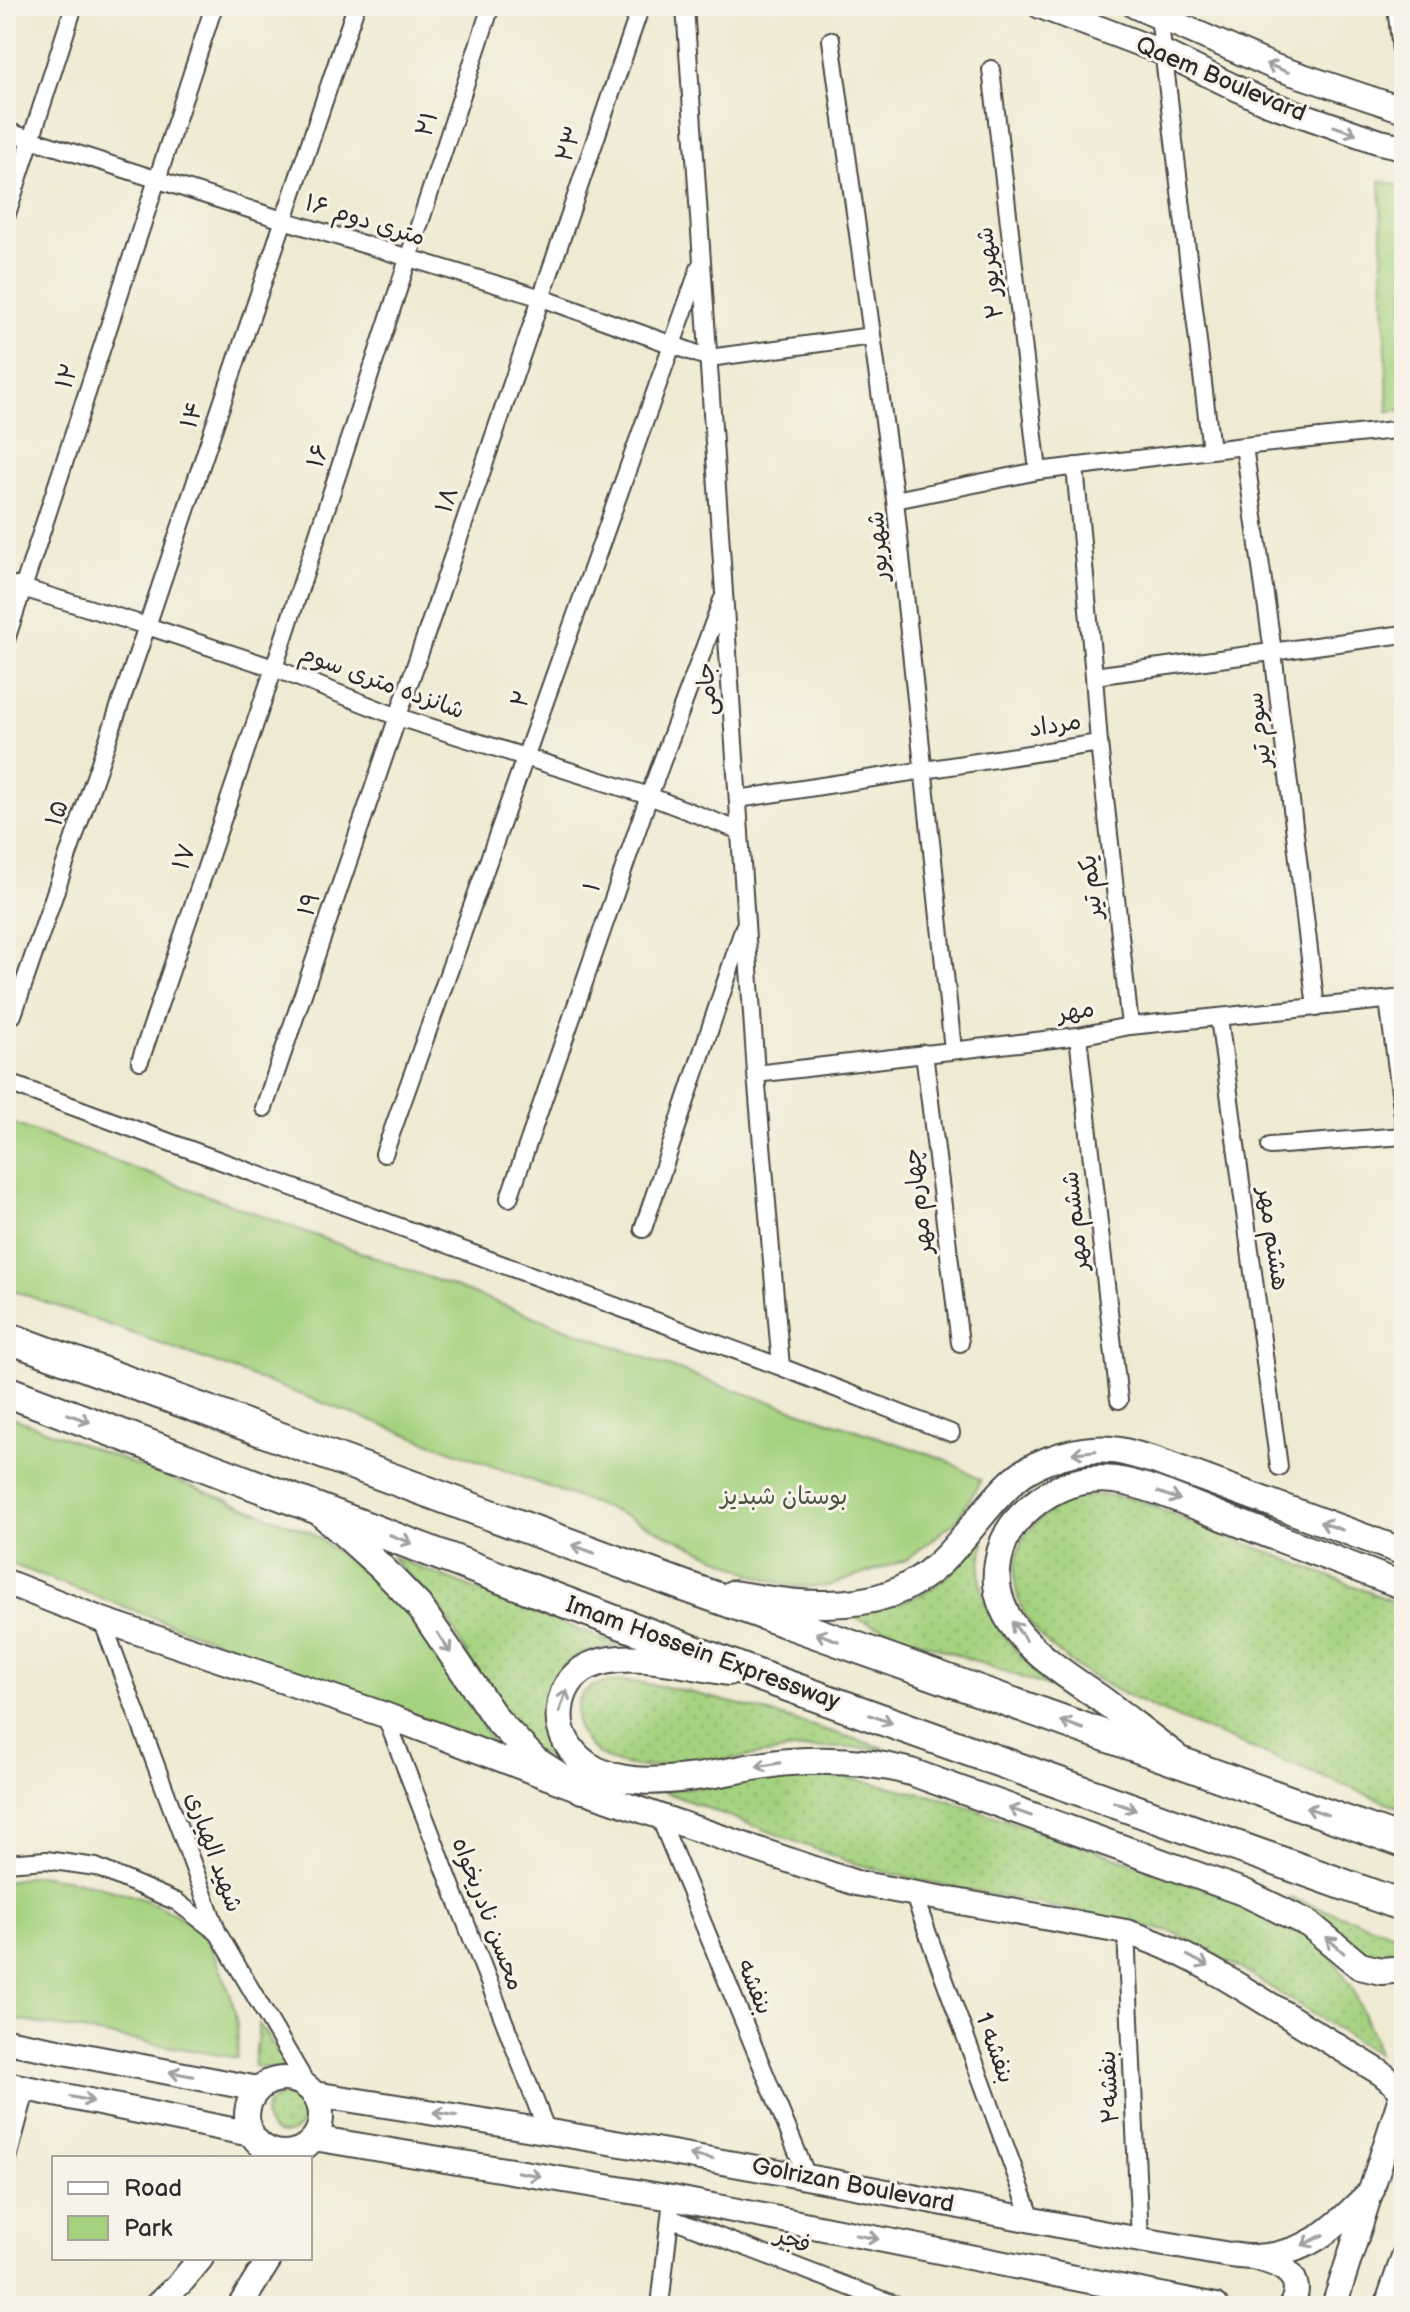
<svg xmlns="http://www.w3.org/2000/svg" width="1410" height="2312" viewBox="0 0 1410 2312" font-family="'Balsamiq Sans','Playpen Sans Arabic',sans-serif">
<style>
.grass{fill:url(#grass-dots);stroke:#687e55;stroke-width:2}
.park{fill:#a5d27f;stroke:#687e55;stroke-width:2}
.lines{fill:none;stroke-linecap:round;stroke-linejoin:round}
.street-casing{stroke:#484844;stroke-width:20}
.secondary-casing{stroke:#484844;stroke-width:28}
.primary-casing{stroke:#484844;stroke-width:30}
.highway-casing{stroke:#484844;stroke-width:34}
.street{stroke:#fff;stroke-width:16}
.secondary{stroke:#fff;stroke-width:24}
.primary{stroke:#fff;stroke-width:26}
.highway{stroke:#fff;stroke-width:30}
.oneway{stroke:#a0a0a0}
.labels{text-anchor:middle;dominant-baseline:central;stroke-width:6;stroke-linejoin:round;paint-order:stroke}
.street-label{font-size:24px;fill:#2b2b2b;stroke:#f7f3e8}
.park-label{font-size:24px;fill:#4a5540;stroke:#f7f3e8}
</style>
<defs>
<pattern id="grass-dots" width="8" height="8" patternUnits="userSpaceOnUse" patternTransform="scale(2)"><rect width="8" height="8" fill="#a5d27f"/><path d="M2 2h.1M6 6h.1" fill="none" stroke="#8eb46e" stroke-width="1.8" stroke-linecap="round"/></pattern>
</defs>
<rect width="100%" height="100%" fill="#f7f3e8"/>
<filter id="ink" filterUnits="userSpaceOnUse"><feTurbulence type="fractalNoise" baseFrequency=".0125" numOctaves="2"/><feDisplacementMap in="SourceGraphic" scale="16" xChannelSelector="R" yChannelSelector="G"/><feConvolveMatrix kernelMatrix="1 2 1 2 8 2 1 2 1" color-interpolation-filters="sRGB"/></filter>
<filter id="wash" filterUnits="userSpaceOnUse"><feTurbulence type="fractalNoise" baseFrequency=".006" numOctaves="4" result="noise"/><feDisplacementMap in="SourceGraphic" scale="32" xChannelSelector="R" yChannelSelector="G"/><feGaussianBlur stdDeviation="1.8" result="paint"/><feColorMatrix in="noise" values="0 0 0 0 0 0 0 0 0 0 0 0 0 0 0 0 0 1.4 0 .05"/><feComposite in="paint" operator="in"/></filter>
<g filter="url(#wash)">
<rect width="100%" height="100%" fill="#efead2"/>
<path class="grass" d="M1104 1495 1135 1499 1404 1606V1809C1346 1786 1287 1763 1229 1739 1169 1715 1083 1683 1039 1635 1023 1617 1013 1593 1015 1568 1017 1554 1020 1540 1030 1529 1052 1506 1072 1496 1104 1495Z
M979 1541 984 1543C983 1554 980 1564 980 1574 982 1625 1027 1663 1063 1692L851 1617 854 1612C871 1608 888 1605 905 1601 931 1593 966 1564 979 1541Z
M390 1556 620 1646C606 1648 590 1650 577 1656 552 1667 538 1706 543 1732 545 1742 549 1751 555 1760L533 1751 467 1656 450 1623 434 1602Z
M618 1681C658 1683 695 1693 733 1703 785 1717 836 1733 887 1749 856 1747 826 1746 795 1750 752 1755 710 1764 666 1766 655 1767 641 1768 630 1766 602 1762 572 1740 577 1709 577 1704 580 1696 584 1692 592 1684 607 1682 618 1681Z
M822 1772 941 1798 1197 1885 1306 1935 1332 1957 1353 1989 1373 2037 1377 2054 1243 1970 1175 1933 1093 1915 908 1878 847 1861 662 1791Z
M1288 1897 1404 1937V1960L1374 1963Z
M259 2024 290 2070 254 2066Z
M265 2115a19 19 0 1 1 38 0a19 19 0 1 1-38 0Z"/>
<path class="park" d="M1380 181 1404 187V410L1388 411Z
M6 1121 714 1383 944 1459 981 1480 957 1520 906 1560 824 1587 791 1586 755 1575 624 1515 210 1361 6 1288Z
M6 1415 310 1532 401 1600 496 1747 6 1562Z
M38 1875C88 1882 168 1897 203 1936 213 1947 219 1966 225 1980 236 2006 240 2030 237 2058L6 2018V1881Z"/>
</g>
<g filter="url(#ink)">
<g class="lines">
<g class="street-casing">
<path id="street" d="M685 6 756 1074 781 1367
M1396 6 1404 78
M1159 16 1211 450
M831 40 895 500
M991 69 1038 471
M6 131 283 220 542 298 709 358 872 336
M6 217 74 6
M1244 446 1273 652 1316 1008
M1075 466 1094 676
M6 583 147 626 274 668 398 717 649 796 740 831
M6 640 214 6
M1099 743 1130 1026
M738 799 1099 743 1094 676 1404 634
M1388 1000 1404 1123
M13 1015 147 626 356 6
M1219 1018 1279 1467
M1078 1036 1119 1400
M953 1050 895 500 1038 471 1244 446 1404 429
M924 1053 960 1343
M140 1061 274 668 491 6
M756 1074 1078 1036 1130 1026 1404 998
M6 1082 781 1367 951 1433
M264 1108 641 6
M1270 1146 1404 1136
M384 1154 700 266
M509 1198 649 796 722 600
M643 1229 744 927
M102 1620 218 1933 309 2088
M385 1715 546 2129
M659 1816 807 2176
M6 1863 46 1860 96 1867 177 1902 218 1933
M913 1893 1032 2219
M1126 1932 1140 2240
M6 2166 27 2087
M670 2218 899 2306
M660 2306 671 2208"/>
</g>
<g class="secondary-casing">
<path id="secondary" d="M1040 6 1164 53 1265 102 1380 142 1404 147
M1135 6 1272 66 1404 110
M6 1582 102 1620 385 1715 582 1790 856 1883 1126 1932C1179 1948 1223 1976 1270 2005 1307 2028 1344 2050 1381 2073L1403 2091
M6 2041 258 2089
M247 2116a37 37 0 1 1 74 0a37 37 0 1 1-74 0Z
M6 2084 251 2134
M314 2094C523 2126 731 2162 939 2202 1019 2217 1098 2234 1177 2246 1199 2249 1235 2258 1255 2257 1311 2254 1335 2226 1372 2190
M314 2138 672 2198 1216 2306
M1256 2258C1281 2264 1307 2276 1291 2306
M156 2306 182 2281 201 2258
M240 2306 270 2258
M1334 2306 1404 2088
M1387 2306 1404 2256"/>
</g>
<g class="primary-casing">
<path id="primary" d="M322 1514 380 1566 419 1606 496 1719 535 1760 582 1790
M732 1594C782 1602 840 1612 890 1594 952 1571 970 1519 1015 1479 1038 1459 1082 1447 1112 1450 1126 1451 1141 1457 1154 1460L1404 1552
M728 1672C679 1665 577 1633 561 1702 557 1722 561 1737 574 1753 621 1807 730 1766 790 1762 831 1759 871 1761 911 1772L1243 1892 1309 1924 1360 1966 1381 1971 1404 1969
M1173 1754C1149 1736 1125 1717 1101 1699 1057 1668 986 1628 998 1563 1001 1544 1008 1528 1022 1515 1047 1490 1078 1476 1114 1480 1150 1485 1190 1504 1223 1517 1283 1540 1344 1563 1404 1586"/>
</g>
<g class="highway-casing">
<path id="highway" d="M6 1337 687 1587 1404 1842
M6 1391 763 1677 1404 1906"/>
</g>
<use href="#street" class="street"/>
<use href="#secondary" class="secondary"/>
<use href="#primary" class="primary"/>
<use href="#highway" class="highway"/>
</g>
<defs><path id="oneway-shaft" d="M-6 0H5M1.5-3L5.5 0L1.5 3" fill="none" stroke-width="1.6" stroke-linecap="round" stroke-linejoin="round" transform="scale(2)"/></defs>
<g class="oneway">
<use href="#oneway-shaft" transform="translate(1277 68) rotate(-159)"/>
<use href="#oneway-shaft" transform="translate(1345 130) rotate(19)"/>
<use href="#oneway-shaft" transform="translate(79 1418) rotate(20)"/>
<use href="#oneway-shaft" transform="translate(1084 1452) rotate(174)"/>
<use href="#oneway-shaft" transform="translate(1169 1496) rotate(19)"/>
<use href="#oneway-shaft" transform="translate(1331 1526) rotate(-160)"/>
<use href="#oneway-shaft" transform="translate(401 1539) rotate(21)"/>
<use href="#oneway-shaft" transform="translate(583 1549) rotate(-160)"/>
<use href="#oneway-shaft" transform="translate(1019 1631) rotate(-127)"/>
<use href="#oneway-shaft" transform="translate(827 1637) rotate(-160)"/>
<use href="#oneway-shaft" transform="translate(444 1643) rotate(57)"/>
<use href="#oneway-shaft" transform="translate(563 1701) rotate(-72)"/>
<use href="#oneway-shaft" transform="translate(881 1719) rotate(20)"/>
<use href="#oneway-shaft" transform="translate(1072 1725) rotate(-160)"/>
<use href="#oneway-shaft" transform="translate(768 1765) rotate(170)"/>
<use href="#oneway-shaft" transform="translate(1125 1806) rotate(20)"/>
<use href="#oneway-shaft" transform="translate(1317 1811) rotate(-161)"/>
<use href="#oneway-shaft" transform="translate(1020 1812) rotate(-161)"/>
<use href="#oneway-shaft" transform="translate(1335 1945) rotate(-138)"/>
<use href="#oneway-shaft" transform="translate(1198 1961) rotate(28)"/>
<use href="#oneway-shaft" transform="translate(181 2074) rotate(-169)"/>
<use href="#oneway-shaft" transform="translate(82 2099) rotate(12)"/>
<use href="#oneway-shaft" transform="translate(445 2114) rotate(-171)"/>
<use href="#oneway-shaft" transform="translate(701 2157) rotate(-170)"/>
<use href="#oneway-shaft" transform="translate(529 2174) rotate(10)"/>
<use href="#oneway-shaft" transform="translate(867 2237) rotate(11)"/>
<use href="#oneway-shaft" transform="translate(1313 2240) rotate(153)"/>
</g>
</g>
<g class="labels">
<g class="street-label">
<text transform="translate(1221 79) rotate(23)">Qaem Boulevard</text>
<text transform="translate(427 124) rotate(-72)">۲۱</text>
<text transform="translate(569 144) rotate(-71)">۲۳</text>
<text transform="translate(365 220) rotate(17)">۱۶ متری دوم</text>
<text transform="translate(990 273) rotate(-97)">شهریور ۲</text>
<text transform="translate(67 376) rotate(-72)">۱۲</text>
<text transform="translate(192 415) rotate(-72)">۱۴</text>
<text transform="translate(318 456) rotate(-72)">۱۶</text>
<text transform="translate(447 500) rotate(-71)">۱۸</text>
<text transform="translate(878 546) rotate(-94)">شهریور</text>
<text transform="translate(382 682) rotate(20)">شانزده متری سوم</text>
<text transform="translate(707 689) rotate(-94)">جامی</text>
<text transform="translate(521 699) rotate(-70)">۲</text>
<text transform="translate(1055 725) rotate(-9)">مرداد</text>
<text transform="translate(1259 730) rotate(-97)">سوم تیر</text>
<text transform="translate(57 813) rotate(-71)">۱۵</text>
<text transform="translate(184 857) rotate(-71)">۱۷</text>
<text transform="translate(592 887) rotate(-71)">۱</text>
<text transform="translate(1091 887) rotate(-96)">یکم تیر</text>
<text transform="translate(309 904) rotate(-71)">۱۹</text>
<text transform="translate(1076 1011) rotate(-9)">مهر</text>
<text transform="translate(918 1201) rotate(-97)">چهارم مهر</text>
<text transform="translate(1075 1221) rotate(-96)">ششم مهر</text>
<text transform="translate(1273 1239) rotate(82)">هشتم مهر</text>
<text transform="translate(703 1653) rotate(20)">Imam Hossein Expressway</text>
<text transform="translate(214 1852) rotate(70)">شهید الهیاری</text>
<text transform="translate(488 1914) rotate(69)">محسن نادریخواه</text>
<text transform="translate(755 1987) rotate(68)">بنفشه</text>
<text transform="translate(995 2048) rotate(70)">بنفشه 1</text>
<text transform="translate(1109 2087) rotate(-93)">بنفشه۲</text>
<text transform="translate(853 2185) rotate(11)">Golrizan Boulevard</text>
<text transform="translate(793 2240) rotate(21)">فجر</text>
</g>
<g class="park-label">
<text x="784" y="1496">بوستان شبدیز</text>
</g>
</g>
<rect width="1410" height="2312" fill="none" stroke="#f7f3e8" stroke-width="32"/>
<rect x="52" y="2156" width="260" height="104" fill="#f7f3e8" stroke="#a5a39c" stroke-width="2"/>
<rect x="68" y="2182" width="40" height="12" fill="#ffffff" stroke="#a5a39c" stroke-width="2"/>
<text x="124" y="2196" font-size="24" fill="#2b2b2b">Road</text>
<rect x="68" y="2216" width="40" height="24" fill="#a5d27f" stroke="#a5a39c" stroke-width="2"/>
<text x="124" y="2236" font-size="24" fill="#2b2b2b">Park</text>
</svg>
